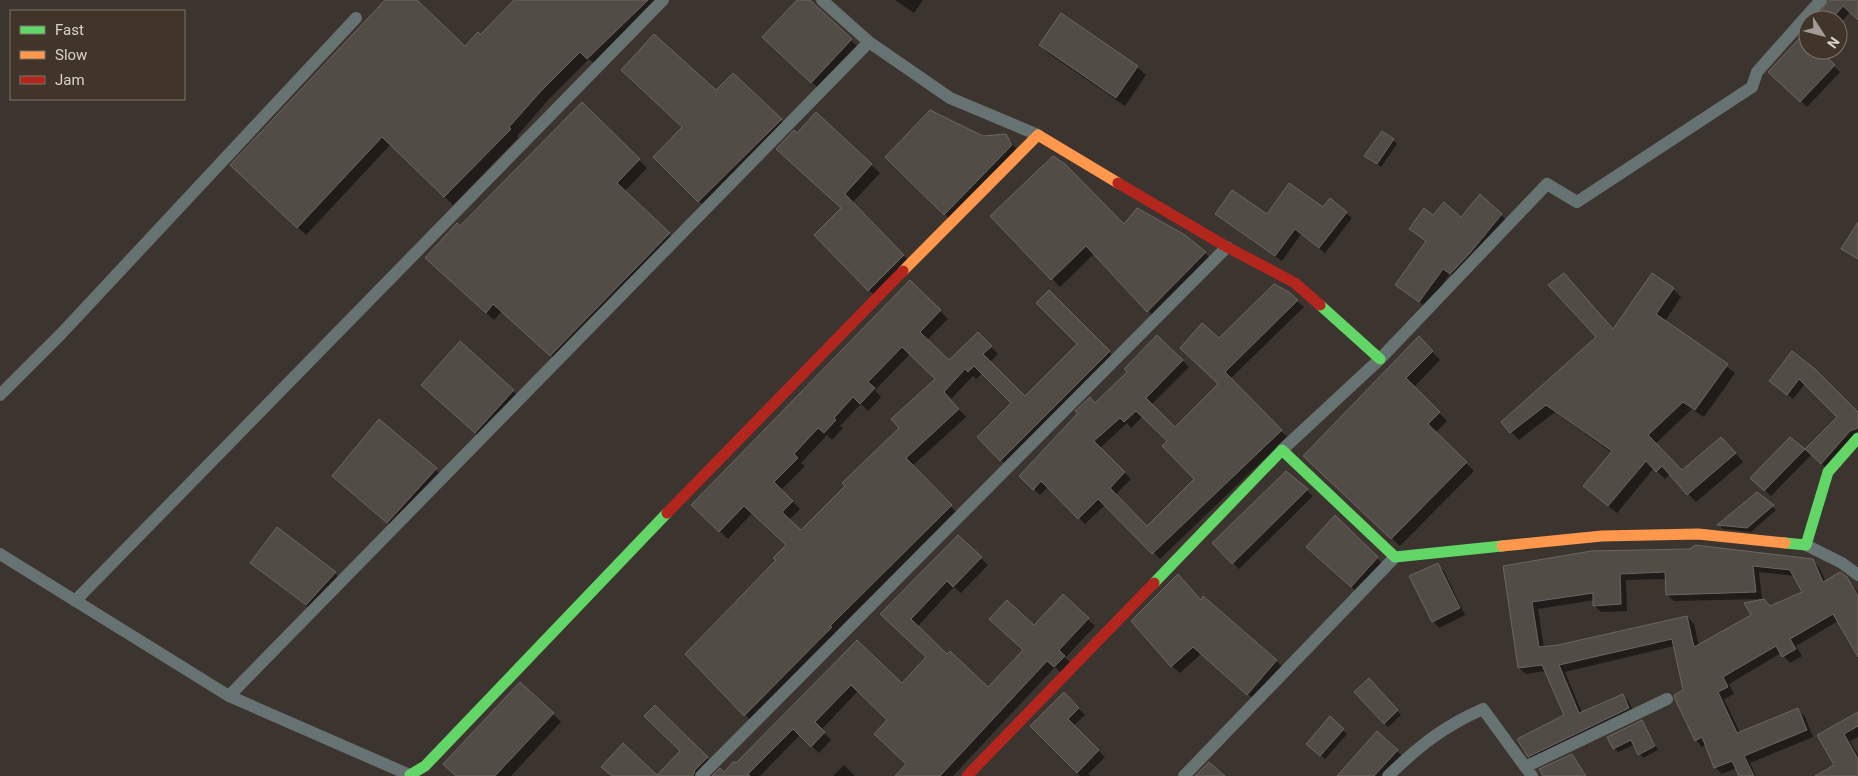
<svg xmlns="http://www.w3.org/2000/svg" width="1858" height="776" viewBox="0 0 1858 776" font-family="Roboto,sans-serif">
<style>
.shadow{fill:#0007;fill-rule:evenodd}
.building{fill:#514c46;stroke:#6c6662;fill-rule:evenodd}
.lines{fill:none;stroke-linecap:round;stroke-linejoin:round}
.street{stroke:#667372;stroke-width:12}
.fast{stroke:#63d668;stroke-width:11}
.slow{stroke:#ff974d;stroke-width:11}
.jam{stroke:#b3261e;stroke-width:11}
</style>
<rect width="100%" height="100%" fill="#3c352f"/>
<path class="shadow" d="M387 0H415L465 48 480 36 516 0H663L596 66 589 59 549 99 517 136 518 138 453 205 391 144 306 235 240 173Z
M799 0H808L859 48 820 90 772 45Z
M895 0H923L914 13Z
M1829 0H1858V19L1850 12 1838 26V20H1816Z
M1808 41V50H1818L1840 72 1807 107 1770 72Z
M1040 45 1137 67 1146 75 1125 106 1048 53Z
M733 74 789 128 707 209 654 157Z
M582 104 647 168 624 192 678 242 559 363 502 311 494 320 435 266 460 227Z
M816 114 880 173 852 203 912 264 877 298 815 235 842 209 797 135Z
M1006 135 1020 154 953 222 887 157 983 137Z
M1393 140 1397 144 1381 167 1370 159Z
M1480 196 1508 221 1457 279 1450 274 1426 307 1397 284 1427 242 1411 229 1433 216 1461 218Z
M1330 200 1352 218 1325 253 1301 234 1282 261 1217 214 1267 216 1324 208Z
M992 216 1205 253 1213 261 1156 319 1095 253 1060 287Z
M910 281 948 319 927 340 949 362 978 334 998 354 990 362 1025 398 1079 344 1049 292 1117 360 1008 467 978 437 1013 404 983 373 976 379 973 376 950 400 966 417 912 466 958 514 753 723 686 654 778 560 787 546 752 513 728 539 692 505ZM911 353 937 379 901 428 801 532 788 521 800 509 781 490 805 466 801 463 827 435 832 440 843 428 840 426 861 404 868 411 881 397 875 390Z
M1673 289 1681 297 1665 321 1735 373 1704 417 1692 409 1655 444 1682 472 1729 446 1743 462 1696 502 1670 474 1665 479 1654 468 1617 513 1593 494 1612 453 1555 412 1519 440 1503 423 1613 330Z
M1288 293 1304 307 1230 379 1287 437 1160 559 1106 504 1085 524 1048 487 1040 495 1021 476 1128 372 1157 336 1189 367 1151 405 1175 428 1220 384 1219 340ZM1143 416 1169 441 1196 479 1147 527 1115 495 1131 479 1100 448 1127 423 1131 428Z
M1419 338 1440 360 1414 387 1447 421 1435 433 1474 471 1400 546 1313 463Z
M460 343 522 399 484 441 431 393Z
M1792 353 1858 414V436L1827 469 1812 454 1771 496 1752 478 1790 439 1806 451 1839 417 1805 384 1793 399 1776 386Z
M379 421 445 478 396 530 333 476Z
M1287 474 1313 496 1239 569 1214 543Z
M1757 493 1776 510 1751 532 1723 529 1719 525Z
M1335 517 1383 564 1357 592 1314 553Z
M278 529 342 579 313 611 258 569Z
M958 537 988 565 961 593 954 587 917 627 988 689 1024 651 1034 627 1063 596 1095 626 1065 658 1071 663 1061 673 1055 667 953 776H896L907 765 889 720 858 691 821 730 831 740 819 753 800 735 760 776H713L724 773 736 764 857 642 902 685 927 657 882 614Z
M1812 560 1819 567 1826 582 1847 578 1858 593V655L1838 621 1796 646 1802 656 1790 663 1781 653 1729 684 1734 694 1724 699 1740 733 1798 710 1805 717 1813 737 1750 763 1756 776H1741L1737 768 1722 774 1715 767 1706 745 1702 747 1696 740 1674 646 1565 672 1582 713 1623 695 1629 702 1635 715 1536 763 1529 756 1565 716 1546 671 1526 674 1519 668 1504 567ZM1759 572 1795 576 1804 592 1771 607 1764 600 1752 615 1699 646 1694 624 1687 617 1558 647 1544 648 1538 609 1594 600V605L1601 612 1627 611 1626 580 1666 579 1667 595 1674 601 1762 599Z
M1438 565 1444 571 1465 615 1439 628 1433 621Z
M1204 598 1284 668 1256 701 1201 654 1180 673 1172 666Z
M1369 680 1401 715 1388 727 1356 692Z
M1064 694 1085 715 1073 726 1105 757 1088 774 1091 776H1080L1031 726Z
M655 707 714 765 705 776H658L682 751Z
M1858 713V737L1850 741 1858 755V776H1821L1836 766 1819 735Z
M553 714 561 722 511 776H457Z
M1330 718 1347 734 1325 759 1312 748Z
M1642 721 1658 750 1643 758 1634 745 1618 752 1614 748Z
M1397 751 1403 757 1383 776H1340Z
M1571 755 1587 776H1545Z
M844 765 855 776H833Z"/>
<path class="building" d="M385 0H417L465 46 478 32 480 35 514 0H648L587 59 580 52 541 91 509 127 511 129 444 197 382 137 297 228 230 165Z
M797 0H810L852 39 811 83 762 37Z
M1829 0H1858V20L1843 6 1831 20H1814Z
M1061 13 1138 66 1116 98 1039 45Z
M1808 29V50H1820L1835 65 1800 102 1768 72Z
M654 34 716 90 733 73 782 119 698 202 653 157 682 127 621 70Z
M582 102 640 159 617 183 670 233 550 356 493 304 486 313 425 258 457 223 460 226Z
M930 110 983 136 1006 134 1012 145 944 215 885 157Z
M816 112 872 164 845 194 904 255 868 291 814 235 841 208 776 149 794 130 797 133Z
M1382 131 1394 139 1377 164 1364 156Z
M1053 156 1065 164 1124 224 1137 208 1185 235 1206 252 1147 312 1086 246 1051 280 990 216Z
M1289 183 1323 207 1330 198 1347 212 1319 248 1295 229 1275 256 1215 214 1232 190 1267 214Z
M1480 194 1502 214 1470 253 1450 274 1443 269 1419 302 1395 285 1426 241 1409 229 1424 208 1433 215 1444 202 1461 217Z
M1858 222V259L1841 249Z
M1564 273 1613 329 1652 273 1674 288 1656 314 1728 364 1695 410 1683 402 1648 435 1682 470 1721 437 1736 453 1687 495 1662 466 1656 472 1646 461 1608 506 1583 486 1612 451 1546 405 1510 433 1501 422 1596 337 1548 285Z
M910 280 941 310 920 332 949 360 978 332 992 346 983 354 1025 396 1077 344 1036 303 1049 290 1110 351 1000 461 977 437 1011 403 974 366 968 372 965 369 944 392 959 409 906 458 952 505 830 626 832 627 744 716 685 654 776 560 773 558 786 545 744 506 719 532 691 505ZM902 347 935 379 891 419 899 428 842 483 845 486 801 530 782 512 793 501 774 482 798 458 794 454 818 428 824 433 836 420 834 418 853 397 860 404 875 388 868 382Z
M1274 284 1289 292 1298 300 1225 372 1282 430 1152 554 1098 499 1078 519 1041 481 1033 490 1019 476 1078 413 1075 411 1090 397 1095 403 1127 372 1124 369 1157 335 1183 360 1146 398 1175 427 1218 384 1180 348 1202 323 1219 338ZM1136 411 1167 441 1162 446 1194 479 1147 526 1110 488 1125 472 1094 441 1120 418 1124 422Z
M1419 336 1433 351 1406 378 1440 412 1428 424 1467 462 1391 539 1303 456Z
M460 341 514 390 475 433 421 385Z
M1792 351 1815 369 1858 412V428L1850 431 1821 464 1805 449 1837 417 1799 379 1787 395 1769 381Z
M379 419 437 468 387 523 332 476Z
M1790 437 1805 449 1764 491 1750 478Z
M1286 471 1308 489 1232 564 1212 543Z
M1757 492 1774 505 1747 528 1717 525Z
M1335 515 1378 557 1351 587 1306 547Z
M277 527 336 572 306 605 250 563Z
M958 535 982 557 953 587 947 581 911 619 947 654 950 651 988 687 1023 650 989 619 1007 600 1034 625 1063 594 1089 618 1059 650 1065 656 1054 667 1047 661 940 776H895L906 764 874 734 887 720 851 685 815 722 825 732 811 747 793 729 748 774 750 776H712L720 768 724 772 734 761 736 763 857 640 902 683 926 657 880 614Z
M1695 545 1813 559 1823 582 1840 572 1847 577 1858 596V657L1833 614 1790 639 1796 649 1782 657 1776 646 1723 677 1728 687 1718 692 1737 733 1798 708 1807 730 1744 756 1754 776H1739L1732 761 1714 768 1702 737 1695 741 1675 699 1674 695 1683 690 1672 639 1559 665 1579 713 1623 694 1629 708 1528 757 1517 739 1564 715 1542 665 1518 668 1503 566 1591 551 1690 549ZM1753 566 1790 570 1802 592 1770 606 1764 599 1744 603 1751 615 1694 647 1687 616 1558 645 1539 647 1532 602 1593 593V606L1621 604 1620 574 1665 572 1666 595 1756 592Z
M1438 563 1460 608 1432 622 1409 576Z
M1178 574 1201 600 1203 596 1277 660 1247 695 1193 647 1171 667 1131 621Z
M1369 678 1398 710 1384 724 1354 692Z
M520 682 554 713 495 776H456L443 764Z
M1064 692 1079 708 1068 719 1099 750 1077 773 1030 726Z
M655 705 708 757 695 770 693 776H612L601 767 623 743 657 775 680 751 644 716Z
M1858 712V726L1844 734 1858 759V776H1815L1834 765 1817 735Z
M1330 716 1344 729 1320 756 1306 744Z
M1642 720 1655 746 1638 755 1631 740 1613 749 1607 737Z
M1377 731 1398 750 1374 776H1337Z
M1572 754 1586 776H1543L1539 769Z
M1209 762 1225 776H1195Z"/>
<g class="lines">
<path class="street" d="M822 0 869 42
M0 395 61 334 356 18
M1282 450 1380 359 1547 184 1577 202 1752 87 1757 72 1821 0
M1806 545 1842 563 1858 575
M0 554 229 696 412 776
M75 601 663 0
M229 696 869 42 950 98 1038 135
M1525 767 1667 699
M701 776 1227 247
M1184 776 1395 557
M1388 776C1419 746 1444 726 1483 709L1532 776"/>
<path class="fast" d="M1320 305 1380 359
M1785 543 1806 545 1828 472 1858 438
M1154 583 1282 450 1395 557 1502 546
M410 775 425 766 667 513"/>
<path class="slow" d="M903 271 1038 135 1118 183
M1502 546 1602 536 1698 534 1785 543"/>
<path class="jam" d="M1118 183 1227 247 1295 283 1320 305
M667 513 903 271
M967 776 1154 583"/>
</g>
<rect x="10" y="10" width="175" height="90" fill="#41352a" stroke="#7f746b"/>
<rect x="20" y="26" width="25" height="8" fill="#63d668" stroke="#7f746b"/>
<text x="55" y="35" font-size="15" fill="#dbd2cc">Fast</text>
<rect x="20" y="51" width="25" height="8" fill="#ff974d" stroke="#7f746b"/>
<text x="55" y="60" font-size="15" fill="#dbd2cc">Slow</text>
<rect x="20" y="76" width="25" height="8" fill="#b3261e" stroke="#7f746b"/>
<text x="55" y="85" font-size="15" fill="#dbd2cc">Jam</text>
<g transform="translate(1823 35) rotate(126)"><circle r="24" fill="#41352a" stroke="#7f746b"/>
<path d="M0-4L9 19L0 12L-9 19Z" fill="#a39b95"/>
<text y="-8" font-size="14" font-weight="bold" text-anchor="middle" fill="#dbd2cc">N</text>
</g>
</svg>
